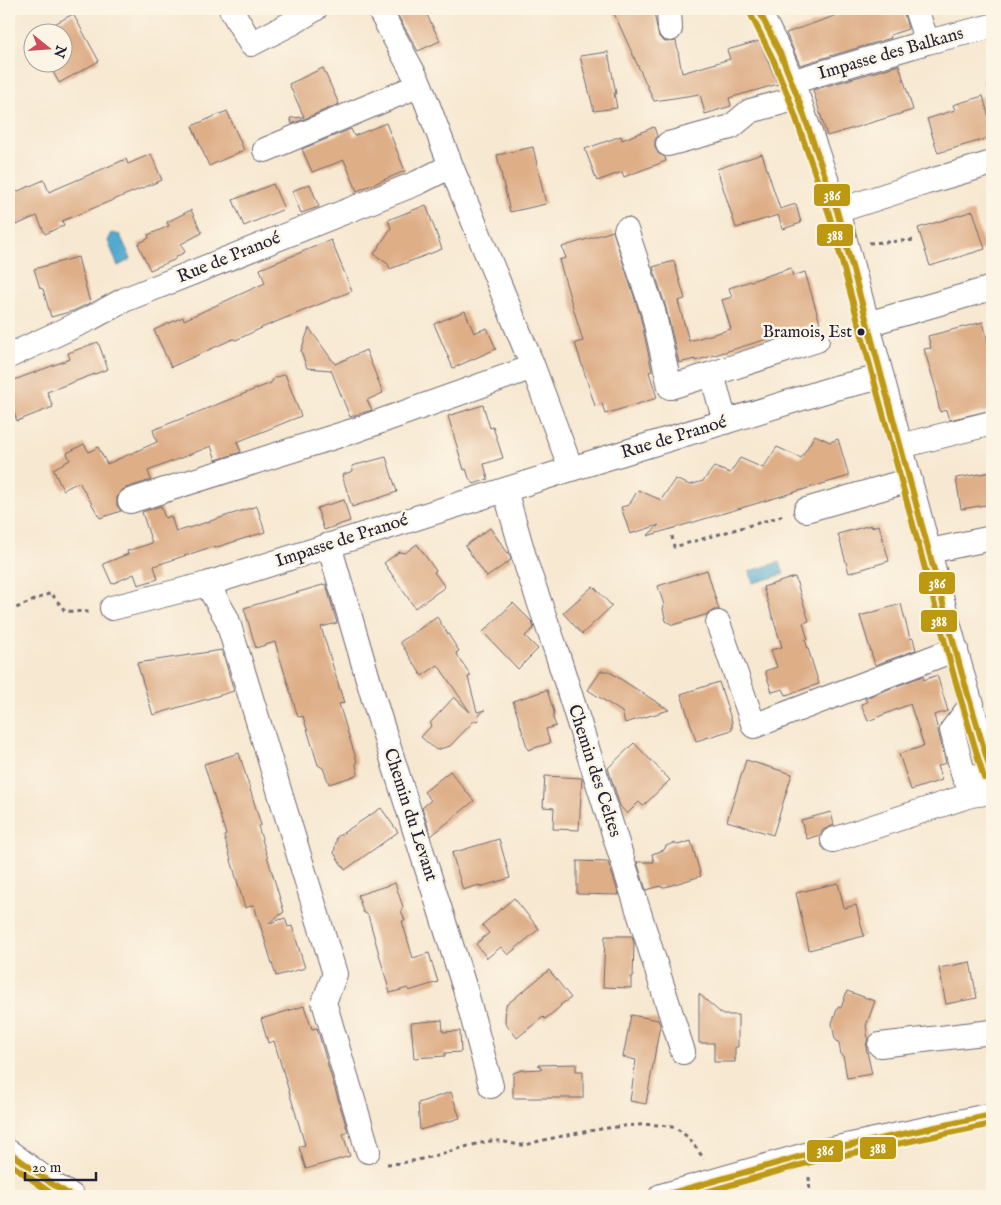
<svg xmlns="http://www.w3.org/2000/svg" width="1001" height="1205" viewBox="0 0 1001 1205" font-family="'IM FELL English',serif">
<style>
.water{fill:#52aacf;stroke:#3a6685}
.building{fill:#deae87}
.lines{fill:none;stroke-linecap:round;stroke-linejoin:round}
.minor-casing{stroke:#6d6770;stroke-width:26}
.path{stroke:#6d6770;stroke-width:3;stroke-dasharray:4 4;stroke-linecap:butt}
.minor{stroke:#fff;stroke-width:24}
.bus-1-casing{stroke:#fcf5e5;stroke-width:10}
.bus-2-casing{stroke:#fcf5e5;stroke-width:10}
.bus-1{stroke:#bd9912;stroke-width:6}
.bus-2{stroke:#bd9912;stroke-width:6}
.bus-dot{fill:#22223b;stroke:#fcf5e5;stroke-width:2}
.labels{text-anchor:middle;dominant-baseline:central;stroke-width:5;stroke-linejoin:round;paint-order:stroke}
.bus-label{font-size:17px;fill:#22223b;stroke:#fcf5e5;text-anchor:end}
.street-label{font-size:18px;fill:#22223b;stroke:#fcf5e5}
.line-badge{stroke:#fcf5e5;stroke-width:2}
.badge-label{font-size:14px;text-anchor:middle;font-weight:bold;fill:#fff}
</style>
<rect width="100%" height="100%" fill="#fcf5e5"/>
<filter id="ink" filterUnits="userSpaceOnUse"><feTurbulence type="fractalNoise" baseFrequency=".02" numOctaves="2"/><feDisplacementMap in="SourceGraphic" scale="10" xChannelSelector="R" yChannelSelector="G"/><feConvolveMatrix kernelMatrix="1 2 1 2 8 2 1 2 1" color-interpolation-filters="sRGB"/></filter>
<filter id="wash" filterUnits="userSpaceOnUse"><feTurbulence type="fractalNoise" baseFrequency=".0096" numOctaves="4" result="noise"/><feDisplacementMap in="SourceGraphic" scale="20" xChannelSelector="R" yChannelSelector="G"/><feGaussianBlur stdDeviation="1.12" result="paint"/><feColorMatrix in="noise" values="0 0 0 0 0 0 0 0 0 0 0 0 0 0 0 0 0 1.4 0 .05"/><feComposite in="paint" operator="in"/></filter>
<g filter="url(#wash)">
<rect width="100%" height="100%" fill="#f7e8d1"/>
<path class="water" d="M987 77 992 78V109L991 110 984 82Z
M112 233 120 235 131 259 118 266 108 241Z
M780 562 784 574 753 583 750 571Z"/>
<g id="blocks">
<path class="building" d="M394 9H424L440 41 418 51Z
M612 9H653L659 37 665 42 676 41 682 73 730 59 727 50 759 41 778 84 729 98 731 106 705 114 700 94 654 101Z
M854 9H903L908 29 890 35 891 38 800 65 786 33Z
M73 14 99 61 59 83 48 62H62V32H40Z
M608 52 616 94 614 93 617 108 594 111 580 56Z
M899 65 913 110 827 136 813 90Z
M323 68 339 104 292 124 290 118 304 117 289 84Z
M983 96 992 128V137L938 153 927 119 955 110 953 105Z
M227 111 244 150 209 166 192 126Z
M386 123 405 171 357 191 344 160 312 172 302 149 351 129 354 136Z
M654 127 657 136 655 141V148L659 154 665 157 666 161 624 177 622 172 597 181 585 149 621 136 622 140Z
M533 147 546 204 510 212 497 155Z
M151 154 162 180 62 221 64 225 45 234 37 216 16 225 9 209V195L44 180 49 192 126 159 128 164Z
M762 154 780 209 796 204 801 223 783 229 778 215 736 228 717 169Z
M273 184 284 209 244 226 233 200Z
M310 184 319 207 301 213 292 191Z
M426 205 442 249 390 269 388 264 374 254 391 228 388 220Z
M191 210 202 233 181 244 185 252 176 257 174 260 150 270 138 244 149 238 148 235 169 226 167 222Z
M973 211 985 249 930 266 918 228Z
M613 231 640 315 652 371 649 372 657 398 605 414 602 403 595 406 575 343 583 341 559 260 566 258 562 247Z
M331 240 352 291 266 326 236 340 233 339 171 367 154 330 183 317 184 320 265 283 260 269Z
M78 257 90 303 73 311 51 317 43 289 40 288 34 269Z
M674 261 685 299 678 301 689 341 731 329 722 300 732 297 729 288 791 268 793 276 805 272 820 323 695 361V359L679 363 666 308 653 267Z
M465 311 474 333 487 328 496 349 453 368 434 324Z
M983 322 992 359V410L949 420 946 410 940 412 936 394 937 392 924 349 931 348 928 336Z
M309 328 335 364 366 350 383 393 367 400 372 410 350 417 331 370 307 368 301 351Z
M98 342 108 369 47 392 53 407 17 421 9 398V382L70 359 68 353Z
M285 374 301 416 237 442 241 452 216 460 211 446 148 471 151 480 126 488 120 492 117 498V505L121 511 100 518 79 482 63 490 53 469 70 460 67 453 84 444 89 452 98 447 107 464 157 442 153 430 271 383 274 378Z
M483 405 490 428 493 427 503 458 484 464 488 479 474 484 469 478 466 469 464 470 448 416Z
M815 435 830 442 838 439 849 476 647 536 659 525 630 534 621 507 629 505 638 490 661 500 675 479 690 485 703 481 714 467 730 473 740 458 763 468 777 447 801 458Z
M386 457 397 492 352 507 342 475 353 471 352 466Z
M992 472V504L961 509 956 478Z
M344 500 350 521 324 530 317 508Z
M161 506 165 518 171 516 176 532 257 506 265 532 214 548V546L154 566 158 579 138 585 134 574 112 584 103 564 128 554 127 551 152 543 142 512Z
M871 525V527L879 525 889 561 849 573 838 534Z
M490 528 510 556 511 560 487 577 465 546Z
M417 544 436 571 434 572 445 587 415 608 384 563 399 552 405 553Z
M707 570 719 610H714L708 614 673 625 666 621 663 609 664 605 658 586Z
M795 577 809 621 803 623 808 640 805 639 819 684 786 695 783 689 772 692 765 671 777 667 771 650 782 647 763 587Z
M326 584 337 623 321 627 344 703 339 704 357 762 356 765 358 775 329 784 323 768 318 765 303 716 298 717 275 642 256 648 244 608Z
M593 586 612 606 582 634 563 613Z
M513 603 532 622 534 628 525 636 538 649 518 669 483 632Z
M901 604 910 639 913 638 916 650 875 665 860 616Z
M437 617 459 651 456 653 471 676 468 677 477 712 485 710 478 716 479 720 476 721 475 720 450 746 436 750 421 737 432 725 430 723 454 697 470 712 438 665 422 676 400 642Z
M222 650 234 691 153 715 137 663Z
M601 671H608L669 710 625 723 622 712 588 690Z
M937 675 948 711 934 715 946 763 937 766 942 780 911 790 899 754 924 746 910 704 868 721 861 704 867 702 865 698 923 676 924 680Z
M719 682 732 722V730L696 741 681 694Z
M547 690 554 712 553 718 556 726 546 729 550 743 528 750 513 701Z
M634 743 670 780 643 806 639 802 627 814 620 806 608 768Z
M239 753 261 825 258 826 284 912 267 924 285 918 288 927 292 926 305 968 276 976 254 905 245 908 224 836 226 835 204 764Z
M746 760 792 774 773 835 727 821Z
M450 771 474 801 431 836 422 808 431 800 424 792Z
M545 776 582 778 579 830 553 829 554 808 543 807Z
M381 808 398 832 345 870 334 853 337 837Z
M831 812 834 825 823 830 820 835 807 839 801 820Z
M499 839 510 878 480 887 479 885 463 890 452 853Z
M691 841 701 876 662 888 661 886 646 890 637 862H654L652 854 664 850 666 846 674 843 678 845Z
M577 861 608 862 619 895 577 894Z
M395 883 403 907 401 910 405 921H402L413 958 429 953 438 982 409 991 408 988 390 993 368 915 363 912 358 895Z
M838 883 844 908 856 905 864 936 809 950 796 893Z
M514 898 539 929 508 955 501 947 487 958 476 944 489 933 482 925Z
M605 936H632L634 943 633 977H631V988L603 987Z
M970 962 977 998 946 1004 939 968Z
M549 970 571 998 560 1005 561 1006 545 1019 543 1017 517 1038 505 1022 506 1005Z
M847 991 875 1001 866 1026 868 1038 866 1047 872 1074 847 1078 843 1055H841L839 1043 835 1039 832 1023 838 1007 841 1008Z
M699 994 723 1015H738V1047H735V1062H714V1043H699Z
M304 1006 312 1029 317 1028 329 1069 348 1132 343 1134 350 1156 306 1169 299 1147 305 1145 274 1041 268 1043 261 1019Z
M631 1015 658 1020 660 1025 646 1104 630 1101 636 1060 623 1057Z
M442 1020 443 1032 460 1031 461 1052 445 1053V1056L414 1058 411 1023Z
M576 1064V1071H583V1098H513V1073L522 1070 542 1069 538 1065Z
M451 1092 460 1118 420 1130 418 1103Z"/>
</g>
</g>
<g filter="url(#ink)">
<use href="#blocks" fill-opacity="0" stroke="#6d6770" stroke-width="1"/>
<g class="lines">
<g class="minor-casing">
<path id="minor" d="M231 9 251 44 294 22 315 9
M379 9 420 85 451 166 533 367 571 469
M669 9 670 29
M758 9 781 55 798 98 837 211 962 674 992 776
M916 9 927 42
M791 82 927 42 992 26
M668 144 731 127 750 111 798 98
M265 150 420 85
M837 211 927 182 992 163
M626 230 653 311 670 387 712 374 725 422
M867 324 992 288
M9 356 91 318 124 300 417 183 451 166
M712 374 817 340
M901 446 992 423
M505 490 527 567 556 650 683 1052
M130 501 356 430 533 367
M806 510 910 480
M329 545 377 710 465 989 491 1086
M930 551 992 538
M207 584 227 619 335 974 324 1002 368 1151
M112 608 207 584 571 469 835 388 882 377
M718 623 754 726 956 649
M972 704 952 730 964 777 992 778
M833 840 971 795 992 792
M880 1045 992 1032
M9 1152 52 1184 72 1196
M661 1196 809 1154 992 1115"/>
</g>
<path class="path" d="M869 243 916 240
M672 536 674 547 779 517 785 513
M9 611 51 593 65 611 90 612
M387 1164C423 1163 456 1147 491 1141 502 1139 514 1146 525 1145 531 1144 537 1141 544 1140 577 1133 641 1119 672 1127 686 1131 696 1148 704 1159
M809 1177 810 1196"/>
<use href="#minor" class="minor"/>
<g class="bus-1-casing">
<path id="bus-1" d="M758 9 781 55 798 98 837 211 962 674 992 776
M9 1152 52 1184 72 1196
M661 1196 809 1154 992 1115"/>
</g>
<g class="bus-2-casing">
<path id="bus-2" d="M750 13 773 59 790 101 829 214 954 676 984 778
M9 1163 55 1196
M692 1196 811 1162 992 1124"/>
</g>
<use href="#bus-1" class="bus-1"/>
<use href="#bus-2" class="bus-2"/>
</g>
</g>
<circle class="bus-dot" cx="861" cy="332" r="4.5"/>
<g class="labels">
<g class="bus-label">
<text x="852" y="332">Bramois, Est</text>
</g>
<g class="street-label">
<text transform="translate(891 54) rotate(-16)">Impasse des Balkans</text>
<text transform="translate(229 258) rotate(-22)">Rue de Pranoé</text>
<text transform="translate(674 438) rotate(-17)">Rue de Pranoé</text>
<text transform="translate(342 541) rotate(-18)">Impasse de Pranoé</text>
<text transform="translate(594 771) rotate(72)">Chemin des Celtes</text>
<text transform="translate(410 815) rotate(72)">Chemin du Levant</text>
</g>
</g>
<g class="line-badge">
<rect x="813" y="183" width="38" height="24" rx="5" fill="#bd9912"/>
<rect x="816" y="223" width="38" height="24" rx="5" fill="#bd9912"/>
<rect x="918" y="571" width="38" height="24" rx="5" fill="#bd9912"/>
<rect x="920" y="609" width="38" height="24" rx="5" fill="#bd9912"/>
<rect x="859" y="1136" width="38" height="24" rx="5" fill="#bd9912"/>
<rect x="806" y="1139" width="38" height="24" rx="5" fill="#bd9912"/>
</g>
<g class="badge-label">
<text x="832" y="200">386</text>
<text x="835" y="240">388</text>
<text x="937" y="588">386</text>
<text x="939" y="626">388</text>
<text x="878" y="1153">388</text>
<text x="825" y="1155">386</text>
</g>
<rect width="1001" height="1205" fill="none" stroke="#fcf5e5" stroke-width="30"/>
<g transform="translate(48 48) rotate(107)"><circle r="24" fill="#fcf5e5" stroke="#a5a1a1"/>
<path d="M0-4L9 19L0 12L-9 19Z" fill="#d1495b"/>
<text y="-8" font-size="14" font-weight="bold" text-anchor="middle" fill="#22223b">N</text>
</g>
<path d="M25 1172v8h71v-8" fill="none" stroke="#22223b" stroke-width="2.5"/>
<text x="32" y="1172" font-size="15" fill="#22223b" stroke="#fcf5e5" stroke-width="4" paint-order="stroke">20 m</text>
</svg>
